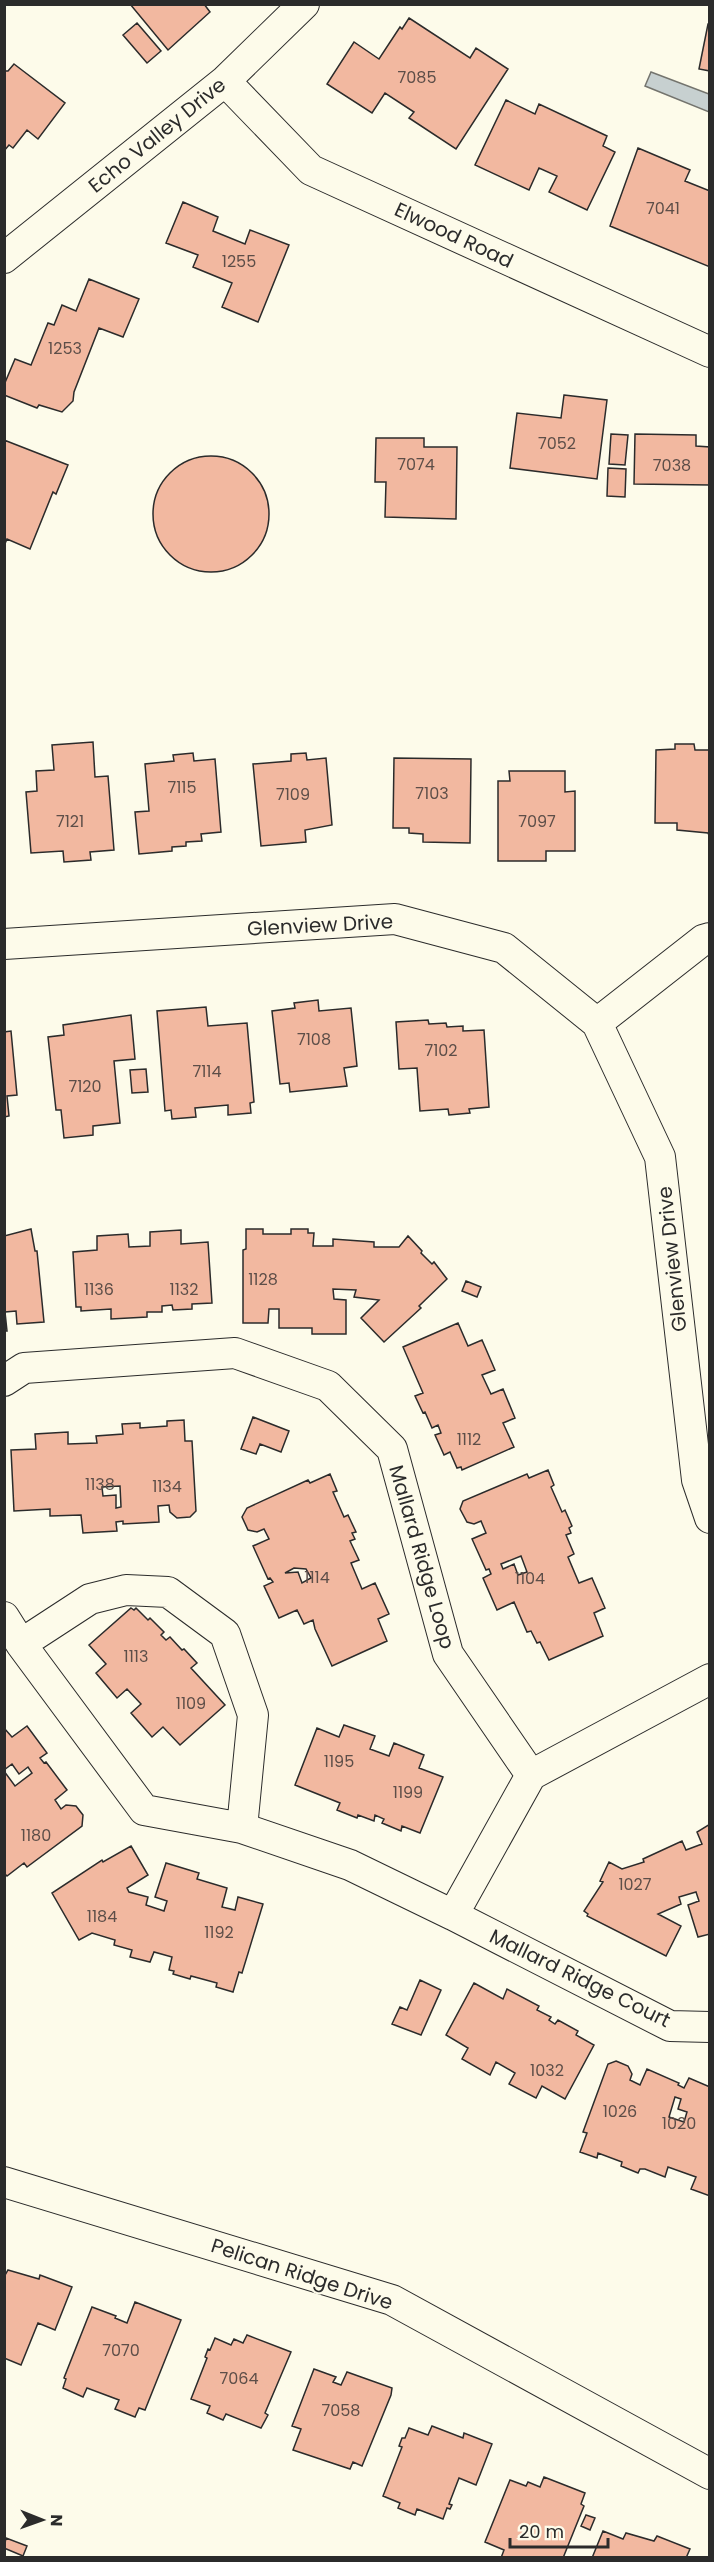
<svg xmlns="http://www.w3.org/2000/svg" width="714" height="2562" viewBox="0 0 714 2562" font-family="Poppins,sans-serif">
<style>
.water{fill:#c7d0d0;stroke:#74746e;stroke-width:1.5}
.building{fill:#f2b8a0;stroke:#2b2b2b;stroke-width:1.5;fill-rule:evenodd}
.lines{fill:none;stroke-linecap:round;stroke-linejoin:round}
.minor-casing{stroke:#2b2b2b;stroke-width:32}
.minor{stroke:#fdfbea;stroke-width:30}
.labels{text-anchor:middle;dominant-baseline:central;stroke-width:4.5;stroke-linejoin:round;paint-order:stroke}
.number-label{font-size:16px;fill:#5d4e48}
.street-label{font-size:20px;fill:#2b2b2b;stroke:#fdfbea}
</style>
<rect width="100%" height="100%" fill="#fdfbea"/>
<path class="water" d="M651 72 709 94V112L645 86Z"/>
<path class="building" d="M130 4H204L210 12 168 50Z
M409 18 470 58 476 48 508 69 456 149 409 118 414 112 385 93 372 113 327 84 354 42 379 59 400 27 402 29Z
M137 23 161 51 147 63 123 35Z
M708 24H710V71L699 69Z
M14 64 65 103 38 139 27 130 13 148 9 145 4 151V71H8Z
M506 100 535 114 539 104 607 136 603 146 615 152 587 210 549 192 557 176 539 168 529 190 475 165Z
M638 148 690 170 685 181 710 191V267L610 226Z
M183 202 218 217 213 231 245 244 250 230 289 245 258 322 222 307 232 283 193 267 198 255 166 243Z
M89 279 139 299 123 337 99 328 74 392 73 401 62 412 39 405 37 408 4 395V385L15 359 31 365 48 323 54 325 62 305 76 311Z
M564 395 607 400 597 479 510 468 517 413 561 418Z
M611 434 628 435 625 465 609 464Z
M635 434 696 435V446L710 447V485L634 484Z
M376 438H424V447H457L456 519 385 517 386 482H375Z
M4 440 68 465 56 494 53 492 30 549 7 539 4 546Z
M153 514a58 58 0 1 1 116 0a58 58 0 1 1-116 0Z
M608 468 626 469 625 497 607 496Z
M93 742 95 777 108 776 114 850 90 852 91 860 64 862 63 851 31 853 26 792 37 791 36 771 54 770 52 745Z
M675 744H694L695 750H710V838L708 833 677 830V823H655L656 750 675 749Z
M193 753 194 761 215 759 221 832 201 834 202 841 186 842V846L172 847V851L139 854 135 812 149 811 145 764 174 761 173 755Z
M306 753 307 760 326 758 332 825 305 830 306 842 261 846 253 764 291 761V754Z
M394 758 471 759 470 843 423 842V834L409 833V828H393Z
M509 771H565V792L575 791V851H546V861H498V781H510Z
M318 1000 319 1011 351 1008 357 1066 344 1068 347 1086 290 1092 289 1083 280 1084 272 1011 295 1008 294 1003Z
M206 1007 208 1026 247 1023 254 1102 250 1103 251 1113 228 1115V1105L195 1108 196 1117 172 1119 171 1110 165 1111 157 1011Z
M131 1015 135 1059 114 1061 120 1123 93 1126V1135L64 1138 61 1110H56L48 1037 64 1035 63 1025Z
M428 1020 429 1024 446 1023 447 1027 463 1026V1031L484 1030 489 1107 469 1109 470 1113 449 1115 448 1109 420 1111 417 1068 399 1069 396 1022Z
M11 1031 17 1095 7 1096 9 1116 4 1117V1032Z
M146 1069 148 1092 132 1093 130 1070Z
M31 1229 35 1251H37L44 1322 17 1324 16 1311 5 1312 7 1331H4V1236Z
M246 1229H263V1234H291V1229H308V1233H314L313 1246H333V1239L374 1242V1247H399L408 1236 422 1251 421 1253 432 1264 434 1262 447 1279 419 1306 421 1308 384 1342 361 1318 379 1300 354 1297 356 1290 333 1289 334 1299 346 1300V1334H312V1328H279V1309H269L268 1323H243V1250L246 1249Z
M181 1230V1244L208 1242 212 1303 192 1304V1309L173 1310 172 1305 162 1306V1312H147V1317L111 1319V1309L81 1311V1307H76L73 1252 97 1250V1236L128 1234 129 1247 150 1246V1232Z
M466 1281 481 1287 477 1297 462 1291Z
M458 1323 468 1346 482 1340 495 1370 482 1375 491 1394 503 1389 515 1418 503 1423 514 1447 462 1470 461 1467 457 1468 450 1452 444 1455 435 1435 441 1433 438 1425 432 1428 425 1412 423 1413 415 1396 423 1393 403 1347Z
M253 1417 289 1431 281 1452 260 1444 256 1454 241 1449Z
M184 1420 185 1441H192L196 1511 190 1517 177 1518 170 1512 169 1505 158 1506 159 1522 123 1524V1521L116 1522 117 1531 83 1533 81 1515 50 1516V1509L14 1511 11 1450 36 1449 35 1434 68 1432V1444L97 1443 96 1436 123 1434 122 1424 140 1423V1428L167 1426V1421ZM120 1486 121 1507 116 1508V1495L103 1496 102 1487Z
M548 1470 554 1485 551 1487 562 1512 565 1510 572 1526 569 1528 571 1533 566 1535 574 1554 568 1557 579 1583 592 1578 605 1608 594 1613 603 1636 549 1660 540 1642 537 1643 531 1631 527 1632 514 1602 497 1610 483 1578 491 1574 489 1569 486 1570 472 1539 486 1533 481 1521 474 1524 467 1522 460 1509 463 1501 527 1474 529 1478ZM521 1556 527 1572 518 1575 514 1564 503 1569 501 1564Z
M330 1474 337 1491 333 1492 344 1517 348 1515 356 1532 352 1533 355 1539 350 1541 359 1560 351 1563 362 1589 375 1583 389 1614 378 1619 387 1641 332 1666 315 1629 313 1620 304 1624 297 1610 279 1618 264 1586 273 1582 270 1578 268 1579 253 1546 269 1539 264 1529 257 1532 248 1530 242 1517 247 1508 308 1480 310 1483ZM294 1568 306 1569 311 1578 302 1583 298 1572 285 1573Z
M131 1608 134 1610 136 1608 148 1620 150 1618 164 1632 161 1635 166 1640 170 1637 182 1650 184 1649 197 1663 191 1668 225 1705 180 1745 163 1727 152 1737 131 1713 141 1704 127 1689 117 1698 96 1673 106 1664 89 1645Z
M344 1725 375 1736 370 1749 389 1756 394 1743 424 1755 419 1768 443 1777 420 1833 402 1826 401 1831 382 1823 384 1819 375 1815 374 1821 358 1815 357 1818 337 1810 340 1803 295 1785 317 1728 339 1737Z
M27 1726 47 1753 40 1758 44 1763 46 1762 67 1790 55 1800 61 1809 66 1805 76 1806 83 1815 82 1826 27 1867 24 1863 7 1876 4 1873V1771L15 1786 32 1773 28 1767 19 1774 12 1764 4 1770V1728L12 1737Z
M710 1824V1934L698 1937 688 1905 699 1901 696 1892 679 1897 681 1904 658 1914 681 1926 666 1956 587 1916 588 1914 584 1911 603 1882 600 1881 609 1862 622 1869 644 1862 643 1859 682 1841 686 1850 702 1844 697 1832Z
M131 1846 148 1875 127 1888 129 1892 148 1897 146 1905 164 1911 167 1901 155 1897 166 1863 199 1873 197 1879 227 1888 222 1907 235 1910 238 1897 263 1904 242 1973 239 1972 233 1992 216 1987 217 1983 191 1976 190 1979 173 1974 174 1971 169 1970 172 1957 154 1952 150 1962 130 1957 132 1950 114 1945 115 1940 92 1933 79 1940 52 1893 102 1860 103 1862Z
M420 1980 441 1990 421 2035 392 2024 400 2007 407 2010Z
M474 1983 503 1999 507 1989 539 2006 537 2010 551 2017 549 2020 555 2024 558 2020 578 2031 576 2035 594 2045 565 2099 542 2086 536 2098 509 2084 515 2073 496 2062 490 2075 462 2059 468 2048 446 2035Z
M616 2061 628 2066 632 2074 630 2080 640 2085 647 2069 679 2083 678 2085 684 2088 689 2078 710 2087V2196L691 2189 696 2177 668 2167 665 2177 645 2169H640L638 2173 621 2166 622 2162 598 2153 597 2158 580 2152 587 2133 583 2132 608 2064ZM675 2097 681 2099 678 2109 687 2112 684 2122 669 2117Z
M8 2270 39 2279 40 2275 72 2287 55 2330 38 2323 21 2365 4 2358V2277Z
M135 2302 181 2320 145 2410 139 2408 135 2417 115 2409 119 2400 87 2388 83 2397 63 2388 66 2379 64 2378 92 2307 116 2316 115 2318 127 2323Z
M247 2335 291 2352 265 2413 268 2415 261 2428 226 2414 223 2420 207 2413 210 2406 191 2399 207 2358 205 2357 208 2349 210 2350 215 2338 231 2345 234 2339 243 2343Z
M314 2369 336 2377 333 2382 341 2385 347 2372 392 2388 391 2395 362 2466 353 2462 350 2469 293 2450 301 2429 292 2426Z
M432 2426 463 2438 464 2433 492 2444 476 2485 459 2478 449 2504 452 2505 450 2509 447 2508 443 2519 417 2509 415 2515 398 2508 400 2503 383 2496 402 2447 399 2446 402 2438H405L409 2428 428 2435Z
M544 2477 585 2493 581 2504 584 2506 563 2558H501L504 2550 485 2542 510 2480 526 2486 528 2482 540 2487Z
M586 2515 595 2518 590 2530 581 2526Z
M603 2531 623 2539 626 2533 654 2541 657 2536 690 2549 686 2558H592Z
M6 2538 27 2546 23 2556 4 2548Z"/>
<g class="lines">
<g class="minor-casing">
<path id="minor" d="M225 81 311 170 710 352
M4 258 225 81 304 4
M4 944 395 919 504 948 597 1023 660 1157 697 1480 710 1518
M597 1023 703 940 710 938
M4 1381 24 1368 235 1353 328 1386 392 1449 448 1654 531 1775
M4 1617 21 1644 144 1810 242 1828 350 1865 453 1915 531 1775 710 1679
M21 1644 90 1599 126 1590 168 1592 225 1634 253 1715 242 1828
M453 1915 670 2026 710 2027
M4 2182 392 2300 710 2474"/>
</g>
<use href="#minor" class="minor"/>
</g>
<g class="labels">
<g class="number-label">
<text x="417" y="77">7085</text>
<text x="663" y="208">7041</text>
<text x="239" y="261">1255</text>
<text x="65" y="348">1253</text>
<text x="557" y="443">7052</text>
<text x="416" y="464">7074</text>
<text x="672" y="465">7038</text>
<text x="182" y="787">7115</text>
<text x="432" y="793">7103</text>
<text x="293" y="794">7109</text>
<text x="70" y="821">7121</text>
<text x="537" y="821">7097</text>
<text x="314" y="1039">7108</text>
<text x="441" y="1050">7102</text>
<text x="207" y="1071">7114</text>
<text x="85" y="1086">7120</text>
<text x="263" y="1279">1128</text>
<text x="99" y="1289">1136</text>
<text x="184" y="1289">1132</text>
<text x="469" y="1439">1112</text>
<text x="100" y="1484">1138</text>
<text x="167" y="1486">1134</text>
<text x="317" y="1577">1114</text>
<text x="530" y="1578">1104</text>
<text x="136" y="1656">1113</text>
<text x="191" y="1703">1109</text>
<text x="339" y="1761">1195</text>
<text x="408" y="1792">1199</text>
<text x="36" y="1835">1180</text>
<text x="635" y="1884">1027</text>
<text x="102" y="1916">1184</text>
<text x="219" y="1932">1192</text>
<text x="547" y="2070">1032</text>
<text x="620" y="2111">1026</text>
<text x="679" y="2123">1020</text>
<text x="121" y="2350">7070</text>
<text x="239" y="2378">7064</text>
<text x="341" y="2410">7058</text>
</g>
<g class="street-label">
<text transform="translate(157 135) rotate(-39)">Echo Valley Drive</text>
<text transform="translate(454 235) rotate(25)">Elwood Road</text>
<text transform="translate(320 925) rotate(-3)">Glenview Drive</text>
<text transform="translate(672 1259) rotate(-96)">Glenview Drive</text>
<text transform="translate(422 1557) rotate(74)">Mallard Ridge Loop</text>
<text transform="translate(580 1978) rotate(26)">Mallard Ridge Court</text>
<text transform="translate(302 2274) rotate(18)">Pelican Ridge Drive</text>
</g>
</g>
<rect width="714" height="2562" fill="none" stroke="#2b2b2b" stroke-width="12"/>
<g transform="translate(42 2520) rotate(91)" stroke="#fdfbea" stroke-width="4.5" paint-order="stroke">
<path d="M0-4.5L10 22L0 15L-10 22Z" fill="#2b2b2b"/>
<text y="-9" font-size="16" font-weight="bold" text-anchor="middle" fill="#2b2b2b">N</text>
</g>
<path d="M510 2538v9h98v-9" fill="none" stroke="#2b2b2b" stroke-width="3"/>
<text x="519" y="2538" font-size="18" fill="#2b2b2b" stroke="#fdfbea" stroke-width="4.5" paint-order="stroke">20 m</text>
</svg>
